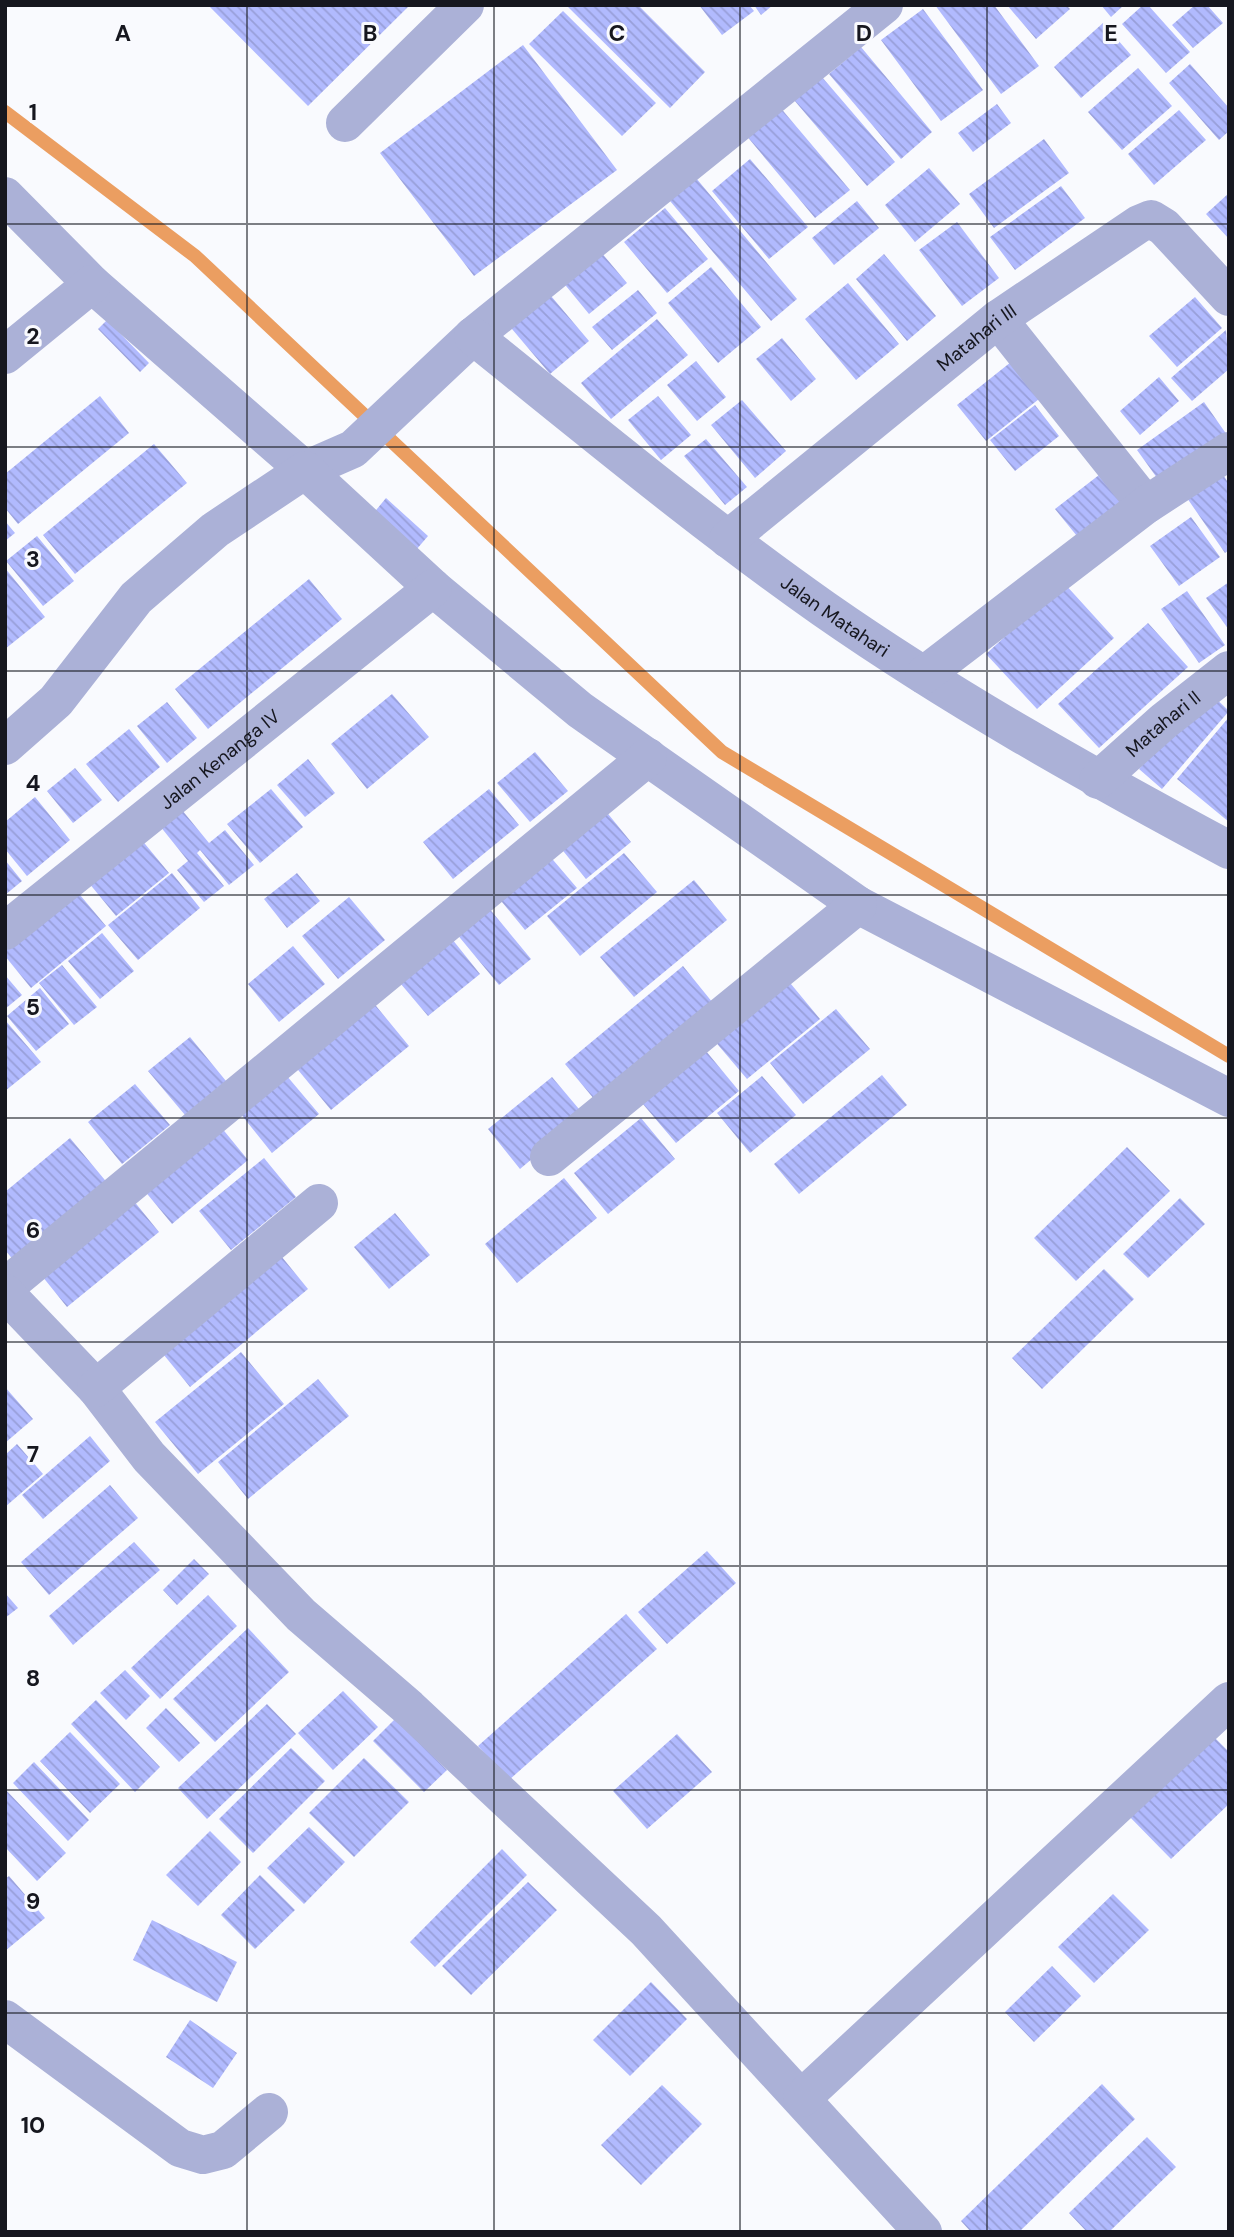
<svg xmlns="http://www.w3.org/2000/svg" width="1234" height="2237" viewBox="0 0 1234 2237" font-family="'DM Sans',sans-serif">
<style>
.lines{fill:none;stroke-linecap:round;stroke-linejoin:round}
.stream{stroke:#eb9e61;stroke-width:14}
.building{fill:url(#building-back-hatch)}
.minor{stroke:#abb1d7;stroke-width:38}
.grid{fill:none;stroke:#16171f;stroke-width:2;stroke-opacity:0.55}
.labels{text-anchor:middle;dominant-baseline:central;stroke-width:6;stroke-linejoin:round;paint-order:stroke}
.street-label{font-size:19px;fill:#16171f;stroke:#f9fafe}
.grid-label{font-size:23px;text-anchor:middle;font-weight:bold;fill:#16171f;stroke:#f9fafe;stroke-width:6;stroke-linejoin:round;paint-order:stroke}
</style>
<defs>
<pattern id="building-back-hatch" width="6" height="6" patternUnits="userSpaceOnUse" patternTransform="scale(1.75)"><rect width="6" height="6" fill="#b1bafe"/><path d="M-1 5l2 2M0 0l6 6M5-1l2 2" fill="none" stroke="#989fd9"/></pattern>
</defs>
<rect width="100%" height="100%" fill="#f9fafe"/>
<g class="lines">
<path class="stream" d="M5 112 195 256 722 752 1229 1056"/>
</g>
<path class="building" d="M208 5H410L308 106Z
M566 5H638L705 72 670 108Z
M699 5H749L754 11 722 35Z
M754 5H773L761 15Z
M935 5H994L1039 66 1001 94Z
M1007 5H1066L1070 9 1036 39Z
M1101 5H1124L1111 17Z
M1143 5H1148L1190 52 1166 73 1122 24Z
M1195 5H1207L1223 23 1193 48 1172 25Z
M923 9 983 90 941 121 881 40Z
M563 11 656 103 622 136 529 44Z
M1103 23 1131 55 1081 98 1054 67Z
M523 45 617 170 474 276 380 153Z
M861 47 932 132 901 159 829 74Z
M1190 64 1229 108V131L1219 140 1169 83Z
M1138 68 1172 106 1122 150 1088 112Z
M822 77 895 162 867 186 794 100Z
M997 104 1011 123 973 152 958 133Z
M779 106 850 190 815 218 745 134Z
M1179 110 1206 140 1154 185 1128 154Z
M1044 139 1069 173 994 228 969 194Z
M750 159 808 227 769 259 712 191Z
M929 168 960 204 915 242 885 205Z
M691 172 797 299 771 321 665 195Z
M1061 186 1085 218 1015 270 990 237Z
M1229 193V239L1206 214Z
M857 201 879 228 834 265 812 238Z
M665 208 708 259 667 293 624 242Z
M957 222 999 278 962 306 919 250Z
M595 245 627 283 589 314 557 275Z
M884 254 936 316 907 341 856 279Z
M711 267 761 327 718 363 668 303Z
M848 283 899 344 856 380 805 319Z
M546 290 589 341 550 374 506 322Z
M638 290 657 313 612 350 592 327Z
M1195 297 1222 328 1177 367 1149 336Z
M657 319 688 355 611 419 581 383Z
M107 320 149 363 140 372 98 329Z
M1226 330 1229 369 1192 401 1171 378Z
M782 338 816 379 791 401 756 359Z
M696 361 726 397 697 421 667 385Z
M1011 362 1039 399 986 441 957 405Z
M1159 377 1179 401 1140 435 1120 411Z
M100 396 129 433 18 524 5 508V474Z
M658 396 691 435 661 460 628 420Z
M742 400 786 451 755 478 711 425Z
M1204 402 1227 435 1160 482 1137 450Z
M1035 405 1059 436 1015 471 990 440Z
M706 439 747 487 725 505 684 456Z
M154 444 187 483 75 574 43 535Z
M1222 473 1229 484V550L1225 553 1187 498Z
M1099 475 1124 506 1081 541 1055 509Z
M386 498 428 536 410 557 368 520Z
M1191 517 1220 557 1179 586 1150 546Z
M5 521 15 533 5 541Z
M37 536 74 581 43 606 6 561Z
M5 568 45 617 5 649Z
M309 579 342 619 208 729 175 689Z
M1229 582V630L1206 598Z
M1064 583 1114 638 1037 709 986 654Z
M1187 591 1225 645 1199 663 1161 609Z
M1148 623 1188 667 1099 748 1058 704Z
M1207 690 1229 711 1162 789 1139 769Z
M392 694 429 737 367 789 331 744Z
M167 702 197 738 167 763 137 726Z
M1229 717V822L1177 779Z
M129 729 160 767 118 802 86 764Z
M535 752 568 791 530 822 497 783Z
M308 759 335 793 305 817 277 785Z
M75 768 102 800 73 823 47 791Z
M271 789 303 827 260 863 227 824Z
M489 789 519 825 453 879 423 842Z
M35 797 70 840 27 876 5 849V822Z
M173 799 209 843 225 830 254 865 229 885 200 850 197 853 224 886 204 902 177 870 188 861 152 816Z
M600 804 631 842 586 879 555 841Z
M136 833 169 873 116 916 84 877Z
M624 853 657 892 580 956 547 916Z
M548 854 577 888 525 930 497 896Z
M5 860 22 881 5 895Z
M172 873 200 908 138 960 108 925Z
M297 873 320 901 287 928 264 899Z
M694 880 727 920 634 997 600 957Z
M70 883 106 926 31 988 5 956V937Z
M349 897 385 940 338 979 302 936Z
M488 907 531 959 499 985 456 933Z
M102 933 134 971 100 999 68 961Z
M448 934 480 974 428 1016 395 977Z
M293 946 325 984 279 1022 248 984Z
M62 965 97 1007 74 1025 39 983Z
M683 966 717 1008 599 1105 565 1064Z
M5 975 22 995 5 1009Z
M786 978 820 1019 747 1079 713 1039Z
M40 988 69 1024 36 1051 7 1016Z
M372 1001 409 1046 331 1110 294 1065Z
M836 1009 870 1049 803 1104 770 1063Z
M5 1020 41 1062 5 1091Z
M190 1037 226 1081 185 1115 148 1071Z
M706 1051 739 1091 676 1143 642 1103Z
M281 1069 319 1114 272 1153 235 1107Z
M882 1075 907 1105 799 1194 774 1164Z
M762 1076 796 1115 750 1153 717 1113Z
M552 1077 584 1115 520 1169 488 1129Z
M135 1084 170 1125 122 1164 88 1122Z
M641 1118 675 1159 608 1214 574 1173Z
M216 1121 248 1160 172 1224 139 1184Z
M70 1138 109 1185 15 1262 5 1250V1192Z
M1127 1147 1170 1191 1076 1281 1034 1238Z
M264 1158 296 1197 231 1250 199 1211Z
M564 1178 597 1218 517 1283 485 1244Z
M129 1195 159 1232 67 1307 38 1271Z
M1180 1198 1205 1224 1148 1278 1123 1254Z
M395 1213 430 1255 389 1289 354 1247Z
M273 1246 308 1289 190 1387 155 1344Z
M1104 1269 1134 1299 1042 1389 1012 1358Z
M241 1352 284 1404 198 1474 155 1422Z
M318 1379 349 1416 248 1499 218 1462Z
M5 1387 33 1419 5 1443Z
M90 1436 110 1461 43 1519 22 1495Z
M17 1444 43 1474 5 1507V1455Z
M110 1485 138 1518 49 1595 21 1562Z
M134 1542 160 1570 73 1645 49 1616Z
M707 1551 736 1583 667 1644 638 1612Z
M194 1559 209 1574 177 1605 163 1590Z
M5 1593 18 1608 5 1618Z
M208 1595 237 1626 160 1699 131 1668Z
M626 1614 657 1649 509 1780 478 1746Z
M248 1628 289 1672 215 1742 173 1699Z
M125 1670 150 1696 126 1720 100 1693Z
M343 1691 378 1727 333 1770 298 1733Z
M96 1700 160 1767 135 1792 71 1724Z
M267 1704 296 1734 207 1819 178 1788Z
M166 1708 200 1743 179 1762 146 1728Z
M396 1718 447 1770 424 1792 373 1741Z
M1208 1731 1229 1752V1804L1171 1859 1125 1812Z
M70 1732 120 1784 90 1813 40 1761Z
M677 1734 712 1772 647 1829 613 1791Z
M291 1748 325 1781 253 1853 219 1819Z
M364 1758 409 1802 354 1857 309 1813Z
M34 1762 89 1820 68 1841 13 1783Z
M5 1789 66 1853 37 1881 5 1847Z
M309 1827 345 1862 304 1904 267 1868Z
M210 1831 241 1862 198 1906 166 1875Z
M502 1849 527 1875 435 1967 410 1942Z
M260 1875 295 1910 255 1949 221 1915Z
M9 1876 45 1918 5 1951V1879Z
M528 1882 557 1910 471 1995 442 1966Z
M1113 1894 1149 1930 1094 1983 1058 1947Z
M152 1920 237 1962 217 2002 133 1960Z
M1052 1966 1081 1996 1034 2042 1005 2012Z
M651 1982 687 2019 630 2076 593 2040Z
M190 2020 237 2053 213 2088 166 2057Z
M1102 2084 1135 2119 1019 2232H971L961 2221Z
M662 2085 702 2124 641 2185 601 2145Z
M1147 2137 1176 2167 1109 2232H1087L1069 2213Z"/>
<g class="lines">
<g class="minor">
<path d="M345 123 465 5"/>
<path d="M5 196 92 284 305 470 353 449 473 336 884 5"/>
<path d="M998 319 1146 505"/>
<path id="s1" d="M473 336C589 429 703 524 824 609 953 699 1091 776 1229 850"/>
<path d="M5 355 92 284"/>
<path id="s2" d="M728 539 998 319 1139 224 1151 219 1164 227 1229 297"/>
<path d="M924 675 1146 505 1229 451"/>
<path d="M5 746 56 701 136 598 215 530 305 470 433 588 580 710 858 905 1229 1098"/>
<path id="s3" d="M1098 780 1164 721 1229 670"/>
<path id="s4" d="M5 931 433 588"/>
<path d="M549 1157 858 905"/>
<path d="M5 1287 648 757"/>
<path d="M5 1293 96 1388 149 1457 301 1615 409 1708 646 1930 923 2232"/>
<path d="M96 1388 319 1203"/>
<path d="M5 2019 180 2148 203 2155 223 2150 269 2112"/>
<path d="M802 2098 1229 1701"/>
</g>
</g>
<path class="grid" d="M247 5V2232M494 5V2232M740 5V2232M987 5V2232M5 224H1229M5 447H1229M5 671H1229M5 895H1229M5 1118H1229M5 1342H1229M5 1566H1229M5 1790H1229M5 2013H1229"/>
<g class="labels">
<g class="street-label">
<text stroke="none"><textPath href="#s2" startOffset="320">Matahari III</textPath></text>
<text stroke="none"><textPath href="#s1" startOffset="458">Jalan Matahari</textPath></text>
<text stroke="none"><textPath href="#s3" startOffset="86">Matahari II</textPath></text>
<text stroke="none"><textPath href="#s4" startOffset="275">Jalan Kenanga IV</textPath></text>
</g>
</g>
<g class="grid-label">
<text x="123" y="41">A</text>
<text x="370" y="41">B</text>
<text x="617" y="41">C</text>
<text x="864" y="41">D</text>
<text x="1111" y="41">E</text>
<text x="33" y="120">1</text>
<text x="33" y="344">2</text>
<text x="33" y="567">3</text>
<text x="33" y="791">4</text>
<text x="33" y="1015">5</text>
<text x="33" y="1238">6</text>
<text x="33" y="1462">7</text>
<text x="33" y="1686">8</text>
<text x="33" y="1909">9</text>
<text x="33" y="2133">10</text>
</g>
<rect width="1234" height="2237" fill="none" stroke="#16171f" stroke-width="14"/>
</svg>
